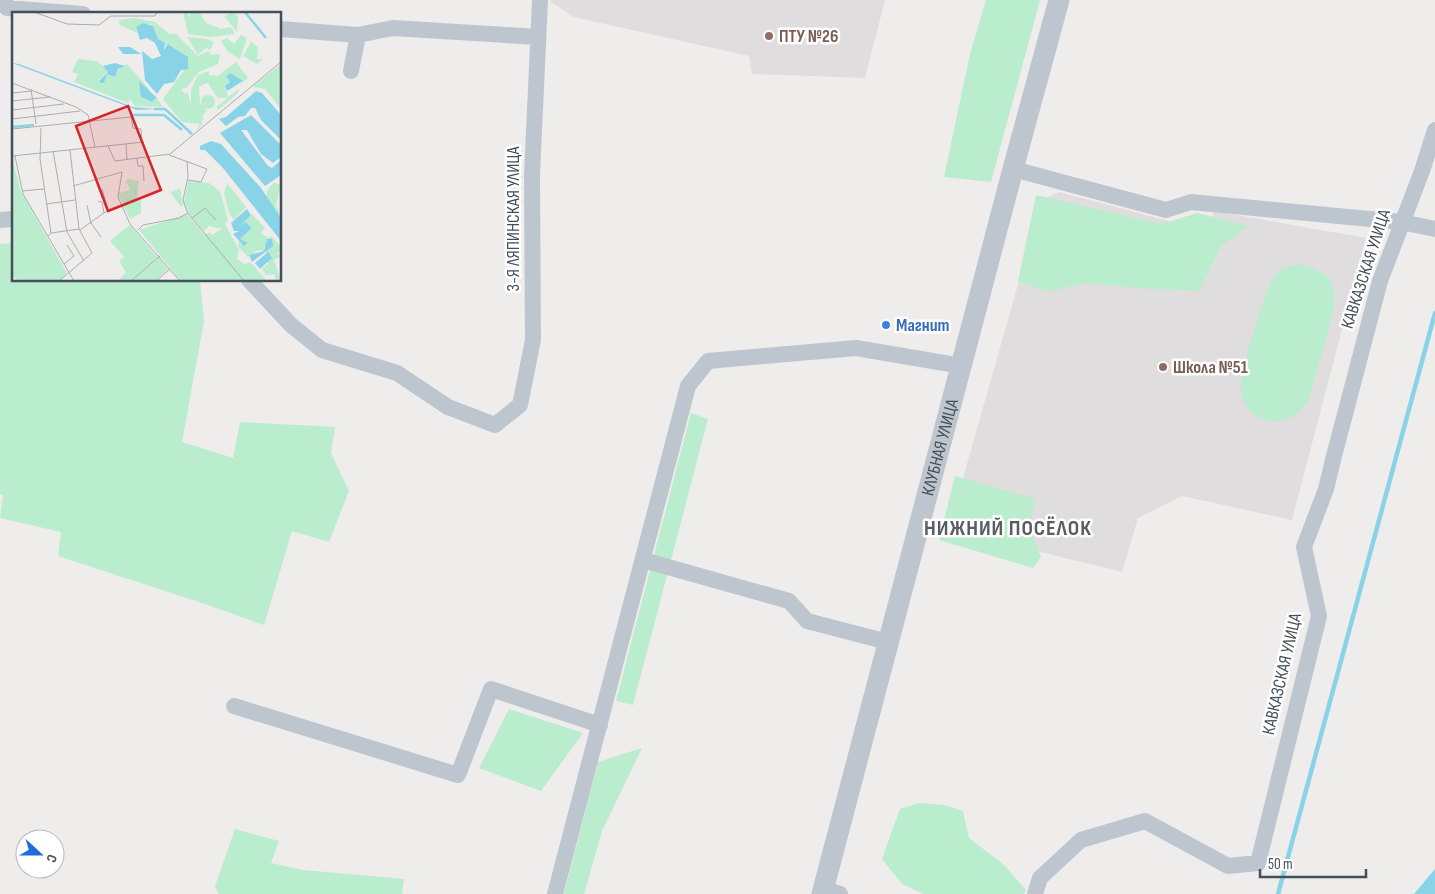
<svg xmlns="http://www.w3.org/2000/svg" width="1435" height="894" viewBox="0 0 1435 894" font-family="'Sofia Sans Condensed',sans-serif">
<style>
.education{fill:#e0ddde}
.green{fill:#baecce}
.water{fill:#89d3e8}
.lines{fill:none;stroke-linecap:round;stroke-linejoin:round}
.stream{stroke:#89d3e8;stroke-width:4.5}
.minor{stroke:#bdc6ce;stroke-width:16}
.tertiary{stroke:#bdc6ce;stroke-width:21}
.education-dot{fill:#8d6e63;stroke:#fff;stroke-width:2}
.shop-dot{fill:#3f7fe0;stroke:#fff;stroke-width:2}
.labels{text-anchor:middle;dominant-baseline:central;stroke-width:5;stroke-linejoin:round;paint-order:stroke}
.education-label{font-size:18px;font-weight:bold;fill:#785e54;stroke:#fff;text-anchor:start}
.street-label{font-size:18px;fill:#454f59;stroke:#fff}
.shop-label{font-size:18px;font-weight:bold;fill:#366cbe;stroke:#fff;text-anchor:start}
.district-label{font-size:22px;font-weight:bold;letter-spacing:1px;fill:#595c61;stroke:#fff}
.inset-river{fill:none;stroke:#89d3e8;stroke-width:2.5}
.inset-road{fill:none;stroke:#abadb1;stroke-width:1}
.view{fill:#d62828;fill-opacity:0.15;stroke:#d62828;stroke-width:2.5}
.inset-edge{fill:none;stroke:#454f59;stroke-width:2.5}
</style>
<rect width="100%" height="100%" fill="#efecec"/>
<path class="education" d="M551 0H885L865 78 752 74 749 56 574 17 551 2Z
M1059 192 1207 231 1214 211 1366 238 1292 520 1182 496 1138 518 1122 572 971 535 955 506 1042 200Z"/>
<path class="green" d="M986 0H1040L991 182 944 177 970 54Z
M1036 195 1162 224 1197 213 1248 226 1221 246 1199 291 1150 289 1083 283 1049 292 1018 281Z
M14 243V280H200L204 321 182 442 233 458 240 422 335 427 331 453 349 491 329 542 292 531 264 625 205 604 58 556 61 532 0 518 3 495 0 494V244Z
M1302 264C1329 274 1336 279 1334 309L1310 396C1295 431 1249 430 1241 392 1238 379 1265 287 1275 276 1281 268 1292 266 1302 264Z
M691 413 708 419 633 705 616 701Z
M955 476 1036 499 1029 525 1041 557 1033 568 939 540Z
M509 709 583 733 541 791 479 768Z
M642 748 602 831 584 894H564L598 762Z
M919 803 944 805 963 811 969 838 1004 865 1026 890 1024 894H924L902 884 882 859 900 809Z
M235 829 279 841 271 863 303 870 404 879 402 894H219L215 886Z"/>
<path class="water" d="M1435 869V894H1414Z"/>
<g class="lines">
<path class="stream" d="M1278 894 1435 313"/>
<path class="minor" d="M5 0 7 8 83 14
M280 29 358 35
M351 71 358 35 393 28 538 37
M1013 169 1166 210 1191 202 1401 222 1435 229
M0 220 14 219
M249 280 291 325 322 350 397 373 448 407 495 425 520 405 533 340 532 175 540 0
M643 560 789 601 807 621 888 642
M234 706 458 775 491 689 600 725
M823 889 840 894
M555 894 688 386 708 361 856 348 962 366
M1035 894 1040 878 1081 840 1145 821 1228 866 1258 863 1319 616 1304 547 1326 489 1334 456 1380 281 1422 171 1435 130"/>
<path class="tertiary" id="s1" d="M822 894 1013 169 1059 0"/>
</g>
<g class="education-dot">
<circle cx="769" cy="36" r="5"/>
<circle cx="1163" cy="367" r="5"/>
</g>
<circle class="shop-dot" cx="886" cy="325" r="5"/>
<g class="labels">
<g class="education-label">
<text x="779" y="36">ПТУ №26</text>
<text x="1173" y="367">Школа №51</text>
</g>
<g class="street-label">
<text transform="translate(513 219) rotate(-90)">3-Я ЛЯПИНСКАЯ УЛИЦА</text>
<text transform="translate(1366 269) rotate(-72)">КАВКАЗСКАЯ УЛИЦА</text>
<text stroke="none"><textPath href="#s1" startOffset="462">КЛУБНАЯ УЛИЦА</textPath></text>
<text transform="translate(1282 674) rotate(-77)">КАВКАЗСКАЯ УЛИЦА</text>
</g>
<g class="shop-label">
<text x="896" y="325">Магнит</text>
</g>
<g class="district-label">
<text x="1008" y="528">НИЖНИЙ ПОСЁЛОК</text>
</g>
</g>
<g transform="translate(12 12)">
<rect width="269" height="269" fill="#efecec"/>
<path d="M171 0H175L179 7 177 0H187L194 11 209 17 219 15 223 22 198 25 176 22ZM222 0 226 5 225 20 212 4ZM123 6 143 10 157 22H164L186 44 196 39 199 43 208 42 206 52 187 60 174 76 169 77 173 82 175 79 179 92V77L186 63 197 59V63L206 64 224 50 236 66 231 70 218 61 214 64 218 70 213 74 216 85 227 77 226 81 206 98 204 95 216 86H206L196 71 192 72 187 75 188 91 195 99 191 103 190 113 185 118 188 112 170 110 151 87 175 54V45L159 33H155L152 39 154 33 146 27 139 12 124 15 125 21 108 13 107 8ZM229 23 235 26 228 47 216 40 209 29 215 26 222 32ZM175 25 195 27 202 30 198 38 194 36 186 43ZM239 30 246 35 245 47H251L245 52 231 44ZM66 47 85 49 91 54 96 59 87 68 91 72 95 62 103 65 106 58 115 52 138 78H134L130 71 132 87 140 90 145 86 151 95 123 94 118 87 116 91 62 70 66 62 60 60ZM269 52V97L253 77 240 75ZM189 90a7 7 0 1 1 14 0a7 7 0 1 1-14 0ZM0 146 9 180 55 261 47 269H5L3 265 0 269ZM117 167 127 169 125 187 129 188V201L118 207 107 184V181L118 178 114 169ZM176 169 197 171 208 179 216 208 213 212 227 238 225 247 234 253 236 250 240 252 255 269H169L127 218 175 202 193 223 198 220 200 223 210 217 197 214 192 219 178 203 172 191ZM215 171 234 195 222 208 217 201 212 181ZM262 171 269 173 264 193 269 205 254 185 256 176ZM168 176 171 193 169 195 156 177 160 180ZM240 202 253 216 249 221 256 226 259 224 269 235V240L264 241 269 244 262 248 269 269H260L264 267 262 262 254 263 250 257 256 252 254 239 261 234 252 235V239L246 238 236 245 226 234 227 229 235 234 236 231 228 227 240 216 234 210 226 216ZM118 213 146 246 119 269H106L114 260 107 249 112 245 98 229ZM147 246 156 257 143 269H120Z" fill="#baecce"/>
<path d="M131 11 141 14 146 27 153 31 152 38 156 32 176 45V57L169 58 162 70 152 72 145 82 133 68 130 39 140 47 149 44 143 31 135 26 128 28 124 15ZM106 35H118L129 42H111ZM0 51 7 52 121 95 144 97 125 98ZM103 51 113 54 106 57 103 65 95 62 92 71H89L87 69 96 60 91 54ZM218 61 231 69 215 79 213 74 218 70 214 64ZM127 69 145 86 143 87 140 90 129 85ZM244 79 250 81 269 103V128L249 108 243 96H239L233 104 226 105 214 114 207 107 214 105ZM239 103 269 133V145L261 151 249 142 235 118H229L256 154 260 156 269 148V163L253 174 208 121ZM199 129 209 132 249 176 269 206V229L211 156 193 138H188V134ZM235 197 239 203 228 214 234 210 240 216 228 227 236 231 232 234 221 222 227 219H222L219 211ZM255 227H260L261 234 240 250 237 243 252 239ZM256 240 260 246 248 257 243 251Z" fill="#89d3e8"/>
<path class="inset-river" d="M233 0 254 26M142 97H153L180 122M118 103H152L170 118M0 115 22 113"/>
<path class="inset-road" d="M22 0 55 12 87 13 99 4H143L145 0M0 71 64 95 76 103 83 135M19 77 24 112M0 81 20 79M0 89 38 85M0 98 52 92M0 107 68 99M29 116 28 147 39 221 36 224M0 117 119 105 121 116 129 117 130 130M114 132 115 148M96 134 103 149 158 142 269 50M41 139 55 220 72 249M157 143 195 157 189 170 176 168M0 144 132 130M3 144 11 182 62 269M125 147 126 154H131L132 169M175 149 176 165 171 188 175 200 232 269M61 174 110 160 106 185 118 212 168 269M10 179 32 177M86 189 90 190 92 201M34 192 63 188M75 193 79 212M180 206 193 196 204 208M79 211 89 225M68 218 96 198 90 177M126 218 131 213 167 206 176 201M39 221 67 217M52 252 62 244 55 233M47 269 80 241 67 217 58 138M119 269 148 244M144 269 158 257"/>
<path class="view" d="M116 94 149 178 96 199 64 114Z"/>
<rect width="269" height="269" class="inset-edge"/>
</g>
<g transform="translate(40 854) rotate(111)"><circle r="24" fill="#ffffff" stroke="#b5b9bd"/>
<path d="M0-4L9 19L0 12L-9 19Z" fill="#1e6cd7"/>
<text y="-8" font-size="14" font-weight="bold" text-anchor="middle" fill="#454f59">С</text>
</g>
<path d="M1260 869v8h106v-8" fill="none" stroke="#454f59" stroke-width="2.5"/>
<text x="1268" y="869" font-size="15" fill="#454f59" stroke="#ffffff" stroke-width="4" paint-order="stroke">50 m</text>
</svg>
